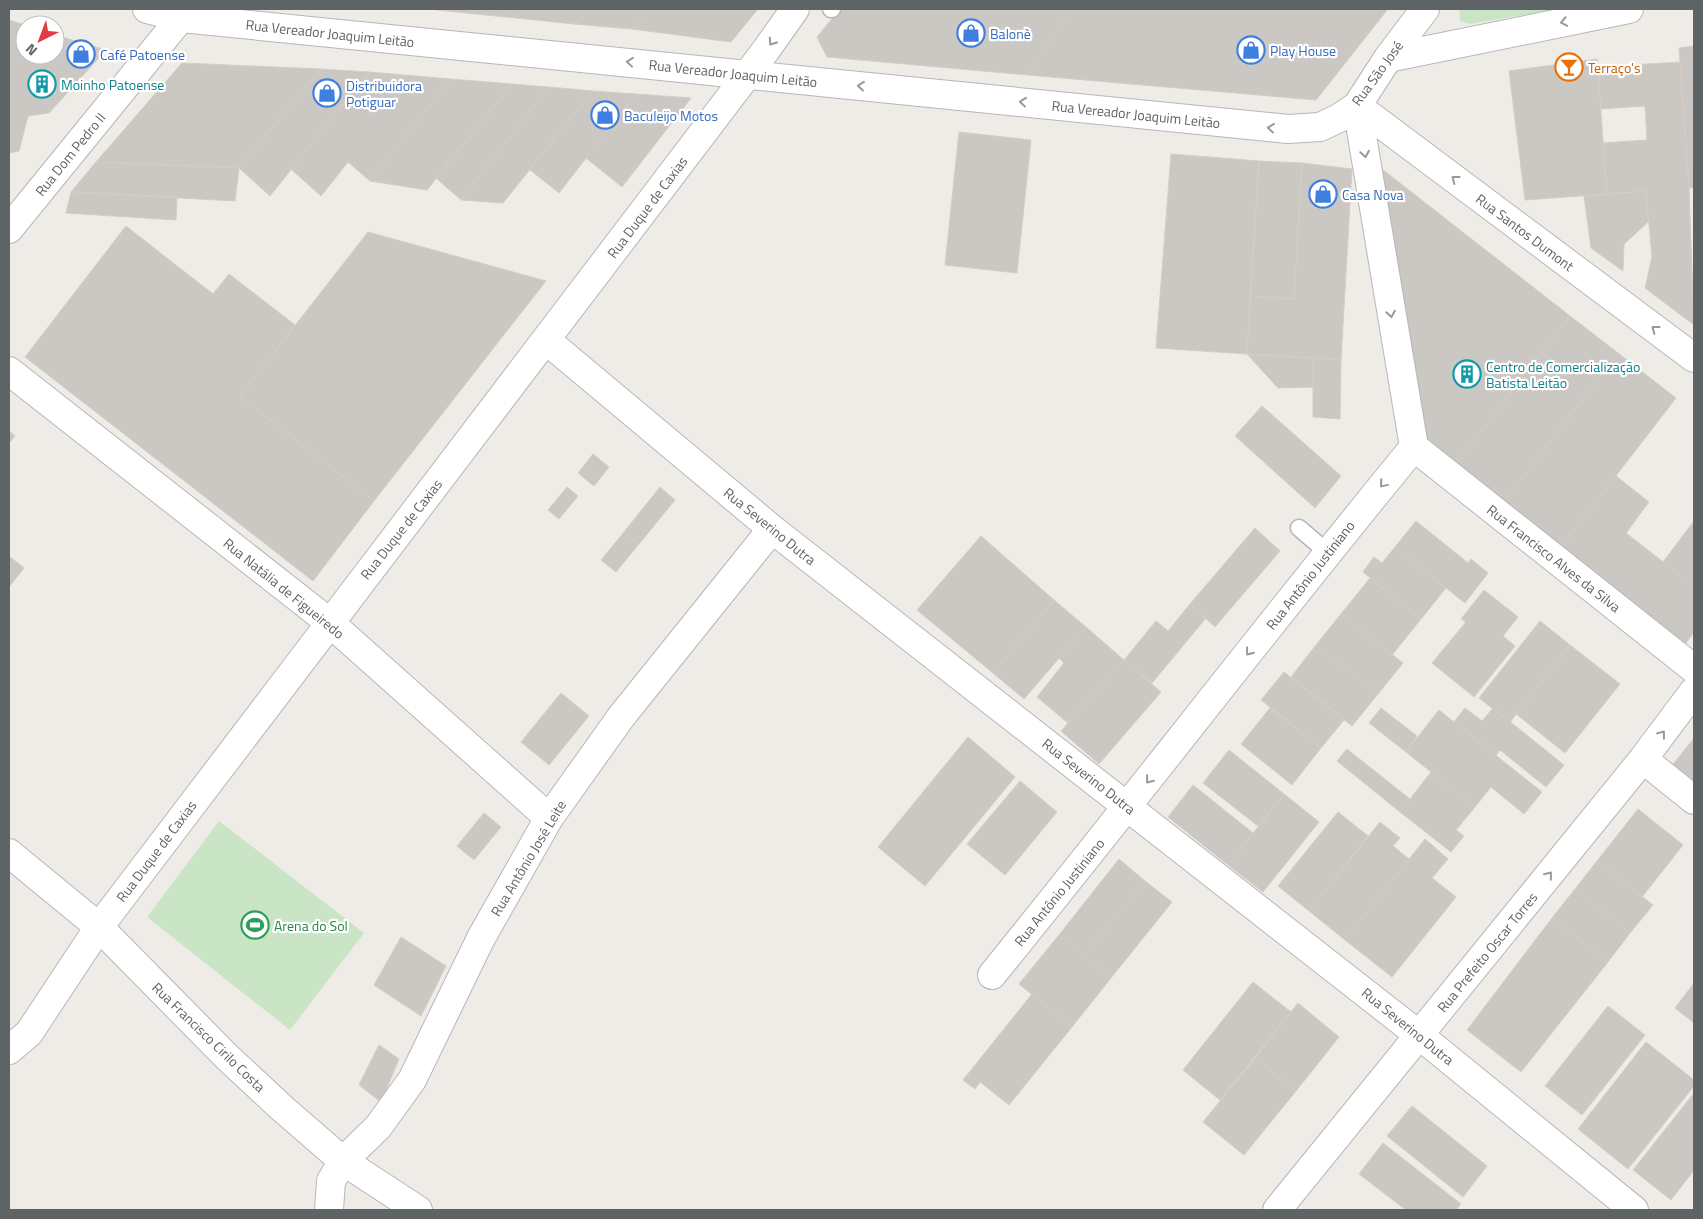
<svg xmlns="http://www.w3.org/2000/svg" width="1703" height="1219" viewBox="0 0 1703 1219" font-family="'Titillium Web',sans-serif">
<style>
.green{fill:#c9e5c5}
.building{fill:#cbc7c3;stroke:#d4cdc5}
.lines{fill:none;stroke-linecap:round;stroke-linejoin:round}
.service-casing{stroke:#b4b7ba;stroke-width:19}
.minor-casing{stroke:#b4b7ba;stroke-width:30}
.service{stroke:#fff;stroke-width:16}
.minor{stroke:#fff;stroke-width:28}
.oneway{stroke:#969a9c}
.labels{text-anchor:middle;dominant-baseline:central;stroke-width:4.5;stroke-linejoin:round;paint-order:stroke}
.street-label{font-size:14px;fill:#5e6366;stroke:#fff}
.shop-label{font-size:14px;fill:#366cbe;stroke:#fff;text-anchor:start}
.food-label{font-size:14px;fill:#c56008;stroke:#fff;text-anchor:start}
.culture-label{font-size:14px;fill:#0d838f;stroke:#fff;text-anchor:start}
.leisure-label{font-size:14px;fill:#27864d;stroke:#fff;text-anchor:start}
</style>
<rect width="100%" height="100%" fill="#efece7"/>
<path class="green" d="M1459 9H1559L1470 24 1460 21Z
M219 821 364 933 290 1030 147 917Z"/>
<path class="building" d="M429 9H458L456 12Z
M458 9H525L516 18 456 12Z
M525 9H593L574 24 516 18Z
M593 9H648L632 29 574 24Z
M648 9H758L731 42 632 29Z
M840 9H1072L1027 75 827 57 817 37Z
M1072 9H1388L1316 100 1027 75Z
M9 20 25 25V55H55V35L106 50 49 113 28 116 19 151 9 153Z
M1694 46V188H1689L1679 48Z
M1597 59 1607 194 1525 200 1509 71Z
M1680 62 1689 188 1694 325 1645 288 1652 257 1646 191 1607 194 1603 143 1647 140 1645 106 1601 109 1598 67Z
M182 63 321 69 239 168 96 162Z
M321 69 369 72 270 196 239 168Z
M369 72 451 79 370 181 348 162 321 196 291 169Z
M451 79 512 84 427 190 370 181Z
M512 84 549 87 461 200 436 178Z
M549 87 593 91 503 203 461 200Z
M593 91 636 94 559 193 529 169Z
M636 94 691 98 622 187 586 158Z
M959 132 1031 140 1017 273 945 265Z
M1171 154 1259 161 1247 354 1156 348Z
M1259 161 1302 163 1294 299 1250 296Z
M96 162 239 168 235 201 71 192Z
M1302 163 1352 169 1341 360 1247 354 1250 296 1294 299Z
M1382 169 1570 316 1456 464 1416 432Z
M1646 191 1648 222 1624 244 1623 271 1591 248 1584 196Z
M71 192 177 197 176 220 66 213Z
M126 226 213 294 229 274 295 325 240 396 374 501 313 581 25 357Z
M368 232 546 281 374 501 240 396Z
M1570 316 1618 353 1504 502 1456 464Z
M1618 353 1676 398 1561 547 1504 502Z
M1247 354 1313 358V387L1278 388Z
M1313 358 1341 360 1340 419 1313 417Z
M1262 406 1341 476 1315 508 1235 436Z
M9 431 15 436 9 443Z
M593 454 609 467 594 486 578 473Z
M1616 476 1649 502 1626 533 1694 586V632L1684 646 1561 547Z
M567 487 578 496 559 519 548 510Z
M660 487 675 500 639 544 624 532Z
M1416 521 1468 563 1471 559 1488 573 1465 603 1395 547Z
M1694 521V586L1663 562Z
M1255 528 1280 551 1215 627 1190 604Z
M624 532 639 544 616 572 601 560Z
M981 536 1054 600 993 673 917 610Z
M1395 547 1446 588 1421 619 1363 572 1374 557 1382 563Z
M9 556 24 568 9 587Z
M1370 578 1421 619 1392 655 1341 614Z
M1484 590 1518 617 1503 636 1515 646 1474 697 1432 663 1466 622 1461 619Z
M1054 600 1086 627 1024 699 993 673Z
M1190 604 1206 618 1152 683 1124 660 1156 621 1168 631Z
M1341 614 1403 663 1378 694 1316 645Z
M1540 621 1570 645 1510 722 1479 698Z
M1086 627 1124 660 1068 723 1037 697 1064 663 1059 658Z
M1316 645 1378 694 1352 726 1291 677Z
M1570 645 1620 684 1565 753 1516 714Z
M1124 660 1161 692 1099 764 1061 731Z
M1284 672 1344 720 1321 748 1261 700Z
M561 693 589 716 549 765 521 742Z
M1270 708 1321 748 1292 785 1241 744Z
M1381 708 1417 736 1406 752 1369 723Z
M1465 708 1482 721 1493 708 1564 765 1546 787 1500 750 1496 755 1454 722Z
M1439 710 1542 792 1524 814 1491 787 1475 807 1406 752Z
M968 737 1015 777 925 886 878 847Z
M1694 738V785L1671 767Z
M1347 749 1410 799 1400 812 1337 761Z
M1229 750 1284 794 1258 826 1203 783Z
M1431 772 1475 807 1456 830 1464 836 1451 852 1400 812Z
M1020 781 1057 812 1005 875 967 844Z
M1193 785 1253 833 1228 865 1168 817Z
M1284 794 1319 822 1263 892 1228 865Z
M1638 809 1683 845 1642 897 1597 861Z
M1338 812 1368 836 1309 911 1278 886Z
M484 813 501 827 474 860 457 846Z
M1380 822 1400 838 1393 846 1409 859 1345 940 1309 911Z
M1425 839 1448 859 1432 878 1456 897 1392 977 1345 940Z
M1119 859 1145 881 1084 956 1059 935Z
M1597 861 1653 905 1630 933 1575 889Z
M1145 881 1172 902 1111 978 1084 956Z
M1575 889 1630 933 1608 962 1552 918Z
M1552 918 1608 962 1521 1072 1467 1030Z
M1059 935 1111 978 1072 1027 1019 984Z
M401 937 446 966 421 1016 374 985Z
M1253 982 1291 1012 1220 1100 1183 1070Z
M1694 983V1023L1675 1008Z
M1032 994 1072 1027 1009 1105 980 1082 975 1089 963 1080Z
M1298 1003 1339 1037 1296 1091 1255 1058Z
M1608 1006 1645 1035 1582 1115 1545 1086Z
M1646 1042 1694 1080V1086L1628 1169 1578 1129Z
M379 1045 399 1059 381 1102 359 1085Z
M1255 1058 1296 1091 1244 1155 1203 1122Z
M1694 1093V1170L1671 1200 1633 1170Z
M1412 1106 1487 1166 1463 1197 1387 1136Z
M1383 1143 1461 1204 1456 1210H1406L1359 1174Z"/>
<g class="lines">
<g class="service-casing">
<path id="service" d="M831 9H832
M1299 528 1327 552"/>
</g>
<g class="minor-casing">
<path id="minor" d="M147 9 181 18 1288 129 1320 127 1339 118 1357 106 1388 58 1425 9
M1388 58 1629 9
M1357 106 1694 358
M1357 106 1414 447
M9 229 188 9
M546 340 772 529 1419 1035 1634 1210
M9 371 329 622 549 818
M1414 447 1694 669
M1643 759 1694 800
M9 853 99 927 227 1057 283 1109 343 1161 418 1210
M992 975C1134 800 1271 621 1414 447
M9 1050 29 1033 99 927 766 50 795 9
M329 1210 331 1181 343 1161 378 1127 412 1080 481 938 549 818 621 717 772 529
M1277 1210 1643 759 1694 691"/>
</g>
<use href="#service" class="service"/>
<use href="#minor" class="minor"/>
</g>
<defs><path id="oneway-chevron" d="M-2-3.5L2.5 0L-2 3.5" fill="none" stroke-width="1.6" stroke-linecap="round" stroke-linejoin="round" transform="scale(1.25)"/></defs>
<g class="oneway">
<use href="#oneway-chevron" transform="translate(1564 22) rotate(169)"/>
<use href="#oneway-chevron" transform="translate(772 42) rotate(125)"/>
<use href="#oneway-chevron" transform="translate(630 62) rotate(-174)"/>
<use href="#oneway-chevron" transform="translate(861 86) rotate(-174)"/>
<use href="#oneway-chevron" transform="translate(1023 102) rotate(-174)"/>
<use href="#oneway-chevron" transform="translate(1271 128) rotate(-174)"/>
<use href="#oneway-chevron" transform="translate(1365 154) rotate(81)"/>
<use href="#oneway-chevron" transform="translate(1455 179) rotate(-143)"/>
<use href="#oneway-chevron" transform="translate(1391 314) rotate(81)"/>
<use href="#oneway-chevron" transform="translate(1655 329) rotate(-143)"/>
<use href="#oneway-chevron" transform="translate(1383 484) rotate(130)"/>
<use href="#oneway-chevron" transform="translate(1249 652) rotate(128)"/>
<use href="#oneway-chevron" transform="translate(1662 734) rotate(-53)"/>
<use href="#oneway-chevron" transform="translate(1149 780) rotate(128)"/>
<use href="#oneway-chevron" transform="translate(1549 875) rotate(-51)"/>
</g>
<defs>
<g id="shop-ring" transform="scale(1.4375)"><circle r="9.5" fill="#fff" stroke="#3f7fe0" stroke-width="1.5"/><path d="M-5-2.5h2.3a2.7 3.5 0 0 1 5.4 0H5L5.5 6h-11ZM-1.5-2.5h3a1.5 2.3 0 0 0-3 0Z" fill="#3f7fe0"/></g>
<g id="bar-ring" transform="scale(1.4375)"><circle r="9.5" fill="#fff" stroke="#e8710a" stroke-width="1.5"/><path d="M-6-5H6L.8 .8V4.5H3.5V6h-7V4.5H-.8V.8Z" fill="#e8710a"/></g>
<g id="building-ring" transform="scale(1.4375)"><circle r="9.5" fill="#fff" stroke="#0f9aa8" stroke-width="1.5"/><path d="M-4-6H4V6H1V3H-1V6H-4ZM-2.5-4.3h1.7v1.8h-1.7ZM.8-4.3h1.7v1.8H.8ZM-2.5-1h1.7V.8h-1.7ZM.8-1h1.7V.8H.8Z" fill="#0f9aa8"/></g>
<g id="stadium-ring" transform="scale(1.4375)"><circle r="9.5" fill="#fff" stroke="#2e9e5b" stroke-width="1.5"/><path d="M0-5a6.5 5 0 1 0 0 10a6.5 5 0 1 0 0-10ZM-3.5-1.8h7v3.6h-7Z" fill="#2e9e5b"/></g>
</defs>
<g fill-rule="evenodd">
<use href="#shop-ring" x="971" y="33"/>
<use href="#shop-ring" x="1251" y="50"/>
<use href="#shop-ring" x="81" y="54"/>
<use href="#bar-ring" x="1569" y="67"/>
<use href="#building-ring" x="42" y="84"/>
<use href="#shop-ring" x="327" y="93"/>
<use href="#shop-ring" x="605" y="115"/>
<use href="#shop-ring" x="1323" y="194"/>
<use href="#building-ring" x="1467" y="374"/>
<use href="#stadium-ring" x="255" y="925"/>
</g>
<g class="labels">
<g class="street-label">
<text transform="translate(330 33) rotate(6)">Rua Vereador Joaquim Leitão</text>
<text transform="translate(733 73) rotate(6)">Rua Vereador Joaquim Leitão</text>
<text transform="translate(1377 73) rotate(-54)">Rua São José</text>
<text transform="translate(1136 114) rotate(6)">Rua Vereador Joaquim Leitão</text>
<text transform="translate(70 154) rotate(-51)">Rua Dom Pedro II</text>
<text transform="translate(647 207) rotate(-53)">Rua Duque de Caxias</text>
<text transform="translate(1525 232) rotate(37)">Rua Santos Dumont</text>
<text transform="translate(770 526) rotate(39)">Rua Severino Dutra</text>
<text transform="translate(401 529) rotate(-52)">Rua Duque de Caxias</text>
<text transform="translate(1554 558) rotate(38)">Rua Francisco Alves da Silva</text>
<text transform="translate(1310 575) rotate(-52)">Rua Antônio Justiniano</text>
<text transform="translate(284 588) rotate(39)">Rua Natália de Figueiredo</text>
<text transform="translate(1089 776) rotate(38)">Rua Severino Dutra</text>
<text transform="translate(156 851) rotate(-53)">Rua Duque de Caxias</text>
<text transform="translate(528 858) rotate(-59)">Rua Antônio José Leite</text>
<text transform="translate(1059 892) rotate(-51)">Rua Antônio Justiniano</text>
<text transform="translate(1487 952) rotate(-51)">Rua Prefeito Oscar Torres</text>
<text transform="translate(1408 1026) rotate(39)">Rua Severino Dutra</text>
<text transform="translate(209 1037) rotate(44)">Rua Francisco Cirilo Costa</text>
</g>
<g class="shop-label">
<text x="990" y="33">Balonè</text>
<text x="1270" y="50">Play House</text>
<text x="100" y="54">Café Patoense</text>
<text x="346" y="85">Distribuidora<tspan x="346" dy="16">Potiguar</tspan></text>
<text x="624" y="115">Baculeijo Motos</text>
<text x="1342" y="194">Casa Nova</text>
</g>
<g class="food-label">
<text x="1588" y="67">Terraço's</text>
</g>
<g class="culture-label">
<text x="61" y="84">Moinho Patoense</text>
<text x="1486" y="366">Centro de Comercialização<tspan x="1486" dy="16">Batista Leitão</tspan></text>
</g>
<g class="leisure-label">
<text x="274" y="925">Arena do Sol</text>
</g>
</g>
<rect width="1703" height="1219" fill="none" stroke="#5e6366" stroke-width="20"/>
<g transform="translate(40 40) rotate(222)"><circle r="24" fill="#ffffff" stroke="#bfc1c2"/>
<path d="M0-4L9 19L0 12L-9 19Z" fill="#e13c44"/>
<text y="-8" font-size="14" font-weight="bold" text-anchor="middle" fill="#5e6366">N</text>
</g>
</svg>
